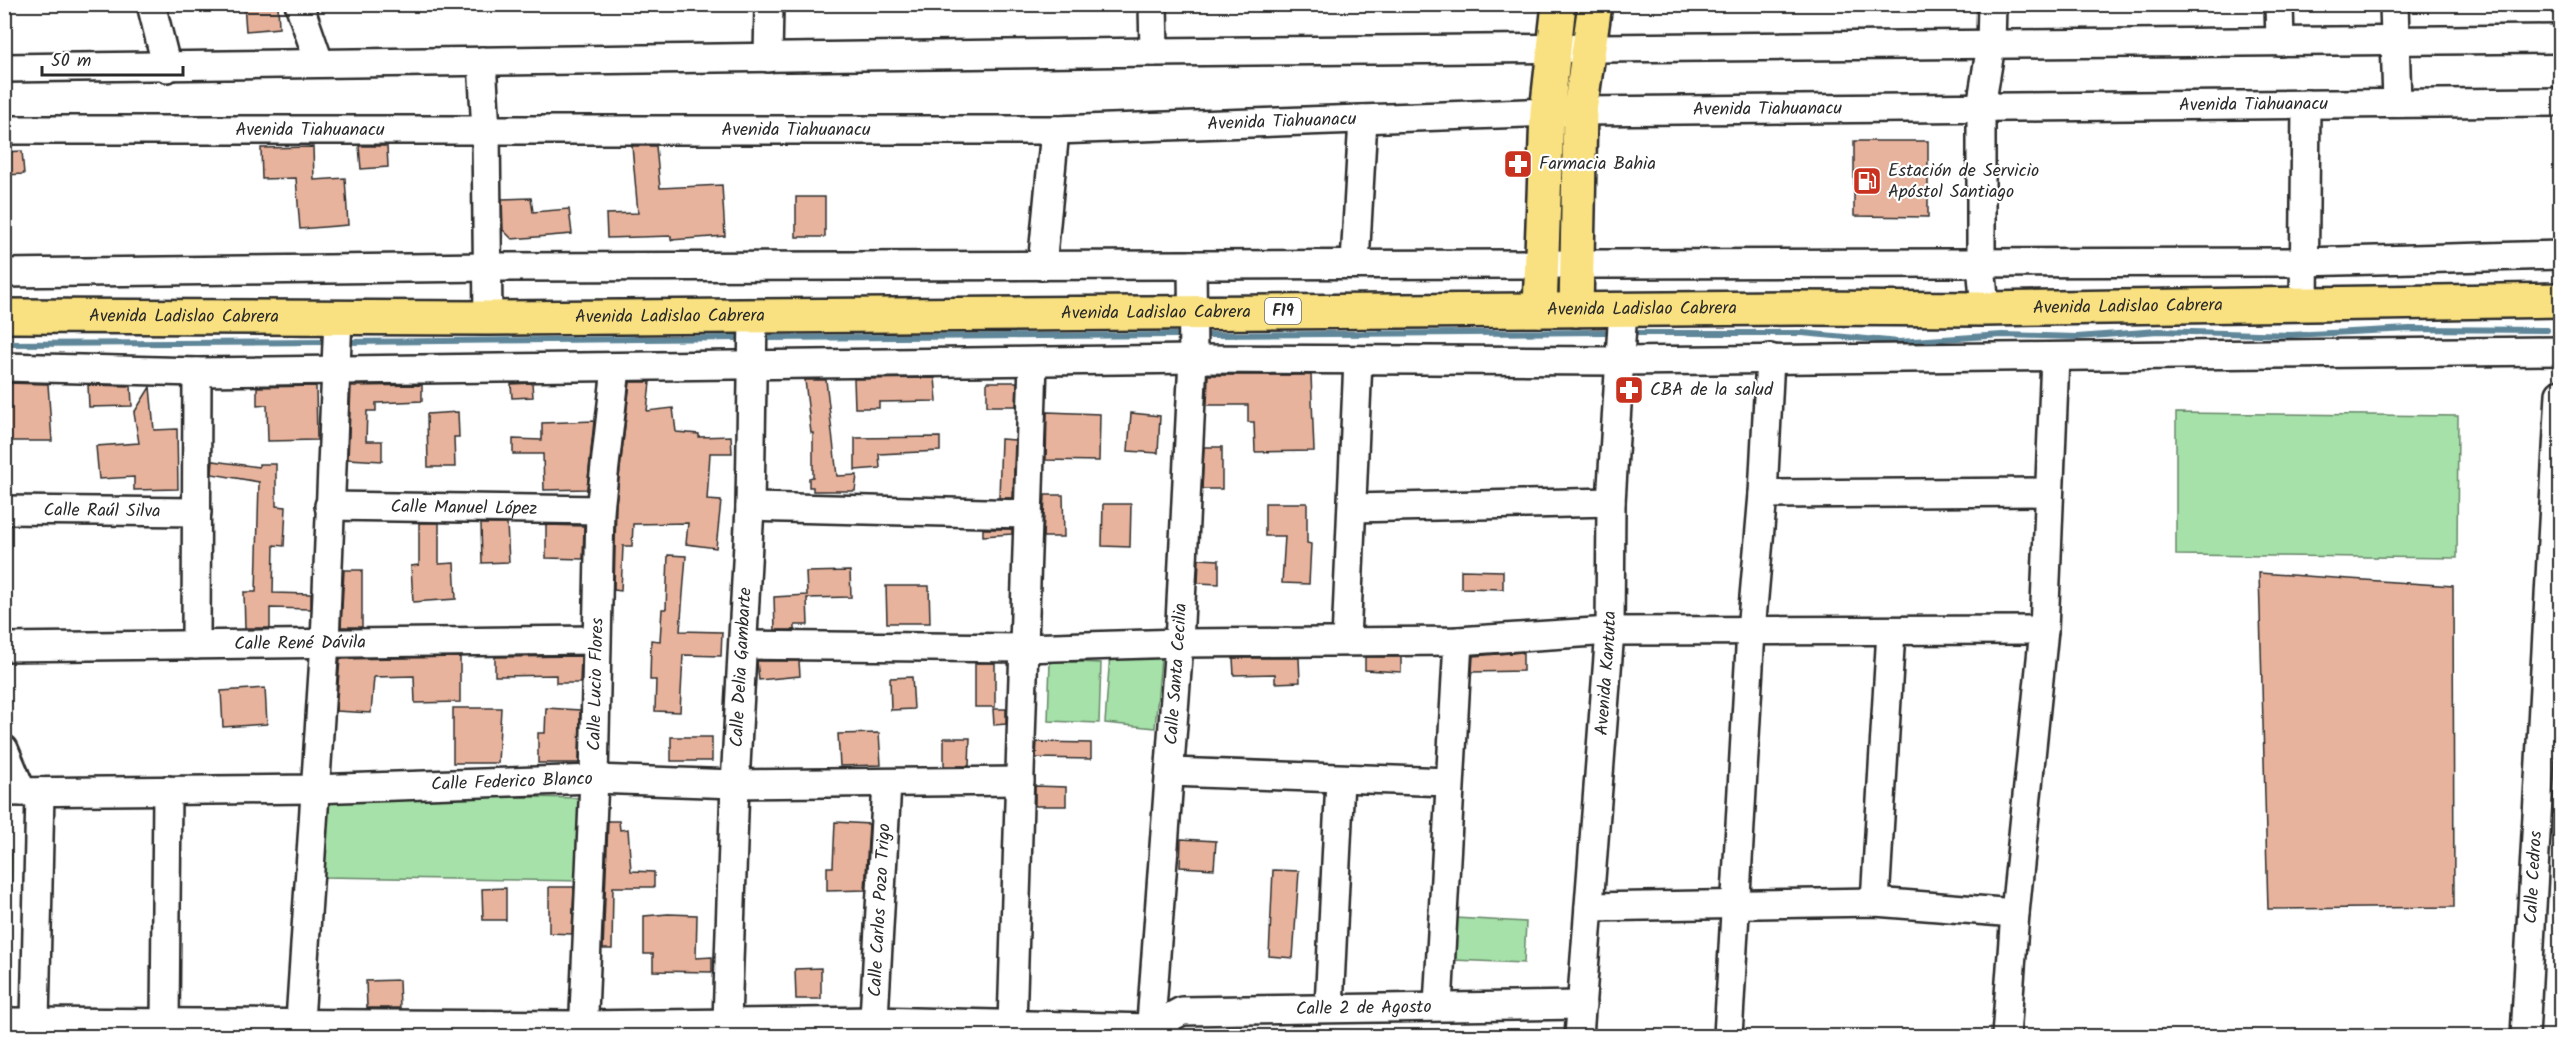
<svg xmlns="http://www.w3.org/2000/svg" width="2565" height="1041" viewBox="0 0 2565 1041" font-family="Kalam,sans-serif">
<style>
.green{fill:#a5e1a8;stroke:#68866a;stroke-width:1.5}
.lines{fill:none;stroke-linecap:round;stroke-linejoin:round}
.stream{stroke:#5f8799;stroke-width:6}
.building{fill:#e8b39c;stroke:#2b2b2b;stroke-width:1.5}
.minor-casing{stroke:#2b2b2b;stroke-width:32}
.major-casing{stroke:#2b2b2b;stroke-width:38}
.highway-casing{stroke:#2b2b2b;stroke-width:38}
.minor{stroke:#fff;stroke-width:27}
.major{stroke:#f9e181;stroke-width:33}
.highway{stroke:#f9e181;stroke-width:33}
.labels{text-anchor:middle;dominant-baseline:central;stroke-width:4.5;stroke-linejoin:round;paint-order:stroke}
.shield{fill:#fff;stroke:#6b6b6b;stroke-width:1.5}
.shield-label{font-size:16px;font-weight:bold;fill:#2b2b2b}
.street-label{font-size:18px;fill:#2b2b2b;stroke:#fff}
.poi-label{font-size:18px;fill:#2b2b2b;stroke:#fff;text-anchor:start}
</style>
<rect width="100%" height="100%" fill="#fff"/>
<filter id="ink" filterUnits="userSpaceOnUse"><feTurbulence type="fractalNoise" baseFrequency=".0167" numOctaves="2"/><feDisplacementMap in="SourceGraphic" scale="12" xChannelSelector="R" yChannelSelector="G"/><feConvolveMatrix kernelMatrix="1 2 1 2 8 2 1 2 1" color-interpolation-filters="sRGB"/></filter>
<g filter="url(#ink)">
<path class="green" d="M2176 413 2458 416 2457 558 2176 555Z
M1110 654 1161 658 1155 728 1105 723Z
M1050 661 1101 663 1099 723 1048 721Z
M323 794 586 798 587 881 323 877Z
M5 854H12L11 893H5Z
M1455 918 1526 922 1524 963 1453 960Z"/>
<g class="lines">
<path class="stream" d="M1638 333H1802L1899 342 2002 335 2077 337 2158 331 2291 335 2410 329 2547 330
M1208 335 1605 332
M769 338 1177 335
M343 342 738 338
M4 344 329 342"/>
</g>
<path class="building" d="M244 4H278L279 28 246 31Z
M1854 141H1928V217L1854 216Z
M359 146H387L388 167 361 169Z
M632 146H656L660 188 722 185 725 236 671 240V236L607 238 606 214 638 213Z
M313 147 314 180 345 178 348 225 300 229 296 178 262 179 261 148Z
M22 151 24 174 4 175V152Z
M796 197H825V237H796Z
M531 198 533 212 569 209 572 234 512 239 503 230 502 199Z
M1208 375H1311L1314 451 1255 452 1254 422H1248V405H1207Z
M935 378 937 401 879 402V408H855L854 379Z
M805 380H826L837 476 857 475 855 491H813V487H809V478L813 477V433H811Z
M630 382H650L647 411 673 408 676 432 699 434V437L731 436 732 453H710L707 500 721 501 716 548 686 544 688 523 633 524 632 546H623L621 591 614 590 616 504Z
M987 382H1017L1016 406H987Z
M4 383 48 384 52 441H4Z
M532 383 533 397 512 398 511 384Z
M88 385 131 386 132 406 89 407Z
M422 385V401L376 403V411H367L366 441H382V461L348 459 351 386Z
M316 386 317 440 268 441 267 405 257 406V387Z
M150 387 154 430 177 429 178 489 134 490V477L99 479 96 446 139 443 134 413Z
M458 412 459 437H454L455 467H428L427 414Z
M1047 412 1100 414 1099 461 1046 460Z
M1131 413 1160 416 1158 453 1128 451Z
M594 421 587 489 544 490 543 454H513V439L542 440V423Z
M940 437V451L879 454 880 468 855 470V438Z
M1001 439 1015 440 1013 498H999Z
M1204 447H1222V489H1202Z
M213 461 259 467V464H276V506L286 507 284 546 274 545 273 593 311 594V609L270 608V628H245L244 592H256L259 482 212 474Z
M1045 495H1063L1064 537H1043Z
M1265 503H1307V543L1311 544 1309 584 1282 583 1285 536H1265Z
M1103 504H1131L1130 547 1102 546Z
M419 523H439V564L454 563 456 599 413 602 411 566 419 565Z
M481 524H507L509 562 482 563Z
M546 525 584 526 583 559 546 558Z
M983 529H1012V534L983 536Z
M668 555 686 556 680 631 722 632 721 656 683 655 680 712 655 711 656 680H650L651 640 660 641 662 609H666Z
M1199 559 1219 560V584L1198 583Z
M344 570H362V627H341Z
M1461 570 1503 571V589L1461 588Z
M850 571 851 597 807 598 808 625H795V630H775L774 597 807 595 806 572Z
M2259 573 2453 586 2454 907 2268 909Z
M886 586H929L930 623H887Z
M1523 652V671L1472 672 1473 656Z
M581 656 580 683H556V675L495 676V657Z
M460 657V702L415 703 414 676 374 677 371 713 336 711 340 659Z
M1365 657H1401V672L1365 670Z
M1233 658H1299L1300 682 1275 683V674L1234 675Z
M757 661H799L800 676 759 680Z
M975 663H995V707H975Z
M912 677 914 709 891 710 890 678Z
M265 688 267 724 223 727 221 691Z
M453 708H501L498 763H453Z
M546 708 580 710 579 763H538V733H545Z
M993 709H1006V724L994 725Z
M879 733 881 765 840 766 838 734Z
M671 737H712V761H671Z
M944 738H970L969 766H944Z
M1037 742 1091 743V759L1036 758Z
M1035 786 1066 787V806H1035Z
M608 821H619L620 830 628 829 631 871 654 872V887H613L612 949H603Z
M835 822 869 824 865 890 827 891V867H833Z
M1181 839 1216 841 1214 869 1180 867Z
M1273 870 1299 871 1293 958 1269 956Z
M549 887H574L572 934 549 933Z
M506 888V920H483L482 889Z
M668 914 697 915 696 958 712 957V972L653 971V954H644V916Z
M821 968V999H796L795 969Z
M399 980 400 1008H367L366 981Z"/>
<g class="lines">
<g class="minor-casing">
<g id="minor">
<path d="M151 4 167 68"/>
<path d="M299 4 319 62"/>
<path d="M1153 4 1154 52"/>
<path d="M2279 4 2280 42"/>
<path d="M2394 4 2397 103"/>
<path d="M768 58 769 4"/>
<path d="M482 61 486 131 488 318"/>
<path d="M4 68 1154 52 2560 39"/>
<path id="s1" d="M4 130H1055L1580 111 2560 102"/>
<path d="M1355 263 1363 119"/>
<path d="M1042 266 1055 130"/>
<path d="M4 273 488 267 2303 262 2560 255"/>
<path d="M2304 305 2306 104"/>
<path d="M1985 309 1981 264V107L1991 45 1992 4"/>
<path d="M4 367 197 372 1193 359 1620 361 2560 351"/>
<path d="M1763 494 2049 492"/>
<path id="s2" d="M329 506 600 510"/>
<path d="M750 507 1028 514"/>
<path d="M1353 508 1611 502"/>
<path id="s3" d="M4 510 197 512"/>
<path d="M1346 641 1358 360"/>
<path d="M196 645 197 372"/>
<path d="M743 645 1024 648 1179 643 1458 641 1610 631 2044 630"/>
<path id="s4" d="M4 647 596 640"/>
<path d="M4 749 22 792"/>
<path d="M1171 772 1449 782"/>
<path id="s5" d="M4 792 313 789 594 779 735 784 1020 781"/>
<path d="M1875 902 1891 631"/>
<path d="M1589 907 1875 902 2015 913"/>
<path d="M1438 1006 1458 641"/>
<path d="M1329 1007 1340 780"/>
<path id="s6" d="M727 1021 735 784 750 507 753 315"/>
<path d="M4 1022 583 1025 874 1021 1150 1028 1168 1036"/>
<path d="M35 1022 40 792"/>
<path d="M165 1023 167 790"/>
<path d="M1012 1024 1033 362"/>
<path id="s7" d="M1150 1028 1182 1011 1582 1005"/>
<path d="M299 1036 325 642 338 317"/>
<path id="s8" d="M583 1036 594 779 600 510 616 368"/>
<path id="s9" d="M873 1036 887 783"/>
<path id="s10" d="M1150 1036 1179 643 1193 359 1192 265"/>
<path id="s11" d="M1579 1036 1610 631 1611 502 1623 309"/>
<path d="M1728 1036 1751 631 1763 494 1770 358"/>
<path d="M2006 1036 2015 913 2044 630 2055 357"/>
<path id="s12" d="M2525 1036 2560 394"/>
</g>
</g>
<g class="major-casing">
<path id="major" d="M1540 310 1547 112 1559 4
M1576 310 1580 111 1595 4"/>
</g>
<g class="highway-casing">
<g id="highway">
<path id="s13" d="M4 316 488 318 1798 308 1985 309 2560 300"/>
</g>
</g>
<use href="#minor" class="minor"/>
<use href="#major" class="major"/>
<use href="#highway" class="highway"/>
</g>
</g>
<defs>
<g id="pharmacy-square" transform="scale(1.5)"><rect x="-9" y="-9" width="18" height="18" rx="4" fill="#c8321e" stroke="#fff"/><path d="M-2-6h4v4h4v4h-4v4h-4v-4h-4v-4h4Z" fill="#fff"/></g>
<g id="fuel-square" transform="scale(1.5)"><rect x="-9" y="-9" width="18" height="18" rx="4" fill="#c8321e" stroke="#fff"/><path d="M-5.5-6h7V0h2V4h1.3V-2.5L3-4.5l.8-.8L6-3V5H2.5V1h-1V6h-7ZM-4.2-4.7v3.2H.2V-4.7Z" fill="#fff"/></g>
</defs>
<g fill-rule="evenodd">
<use href="#pharmacy-square" x="1518" y="164"/>
<use href="#fuel-square" x="1867" y="181"/>
<use href="#pharmacy-square" x="1629" y="390"/>
</g>
<g class="labels">
<rect class="shield" x="1265" y="298" width="36" height="26" rx="4.5"/>
<g class="shield-label">
<text x="1283" y="311">F19</text>
</g>
<g class="street-label">
<text stroke="none"><textPath href="#s1" startOffset="2250">Avenida Tiahuanacu</textPath></text>
<text stroke="none"><textPath href="#s1" startOffset="1764">Avenida Tiahuanacu</textPath></text>
<text stroke="none"><textPath href="#s1" startOffset="1278">Avenida Tiahuanacu</textPath></text>
<text stroke="none"><textPath href="#s1" startOffset="792">Avenida Tiahuanacu</textPath></text>
<text stroke="none"><textPath href="#s1" startOffset="306">Avenida Tiahuanacu</textPath></text>
<text stroke="none"><textPath href="#s13" startOffset="2124">Avenida Ladislao Cabrera</textPath></text>
<text stroke="none"><textPath href="#s13" startOffset="1638">Avenida Ladislao Cabrera</textPath></text>
<text stroke="none"><textPath href="#s13" startOffset="1152">Avenida Ladislao Cabrera</textPath></text>
<text stroke="none"><textPath href="#s13" startOffset="180">Avenida Ladislao Cabrera</textPath></text>
<text stroke="none"><textPath href="#s13" startOffset="666">Avenida Ladislao Cabrera</textPath></text>
<text stroke="none"><textPath href="#s2" startOffset="135">Calle Manuel López</textPath></text>
<text stroke="none"><textPath href="#s3" startOffset="98">Calle Raúl Silva</textPath></text>
<text stroke="none"><textPath href="#s4" startOffset="296">Calle René Dávila</textPath></text>
<text stroke="none"><textPath href="#s6" startOffset="354">Calle Delia Gambarte</textPath></text>
<text stroke="none"><textPath href="#s11" startOffset="364">Avenida Kantuta</textPath></text>
<text stroke="none"><textPath href="#s10" startOffset="363">Calle Santa Cecilia</textPath></text>
<text stroke="none"><textPath href="#s8" startOffset="352">Calle Lucio Flores</textPath></text>
<text stroke="none"><textPath href="#s5" startOffset="508">Calle Federico Blanco</textPath></text>
<text stroke="none"><textPath href="#s12" startOffset="159">Calle Cedros</textPath></text>
<text stroke="none"><textPath href="#s9" startOffset="126">Calle Carlos Pozo Trigo</textPath></text>
<text stroke="none"><textPath href="#s7" startOffset="218">Calle 2 de Agosto</textPath></text>
</g>
<g class="poi-label">
<text x="1539" y="164">Farmacia Bahia</text>
<text x="1888" y="171">Estación de Servicio<tspan x="1888" dy="21">Apóstol Santiago</tspan></text>
<text x="1650" y="390">CBA de la salud</text>
</g>
</g>
<rect width="2565" height="1041" fill="none" stroke="#fff" stroke-width="24"/>
<rect x="12" y="12" width="2541" height="1017" fill="none" stroke="#2b2b2b" stroke-width="2" filter="url(#ink)"/>
<path d="M42 66v9h141v-9" fill="none" stroke="#2b2b2b" stroke-width="3"/>
<text x="51" y="66" font-size="18" fill="#2b2b2b" stroke="#ffffff" stroke-width="4.5" paint-order="stroke">50 m</text>
</svg>
